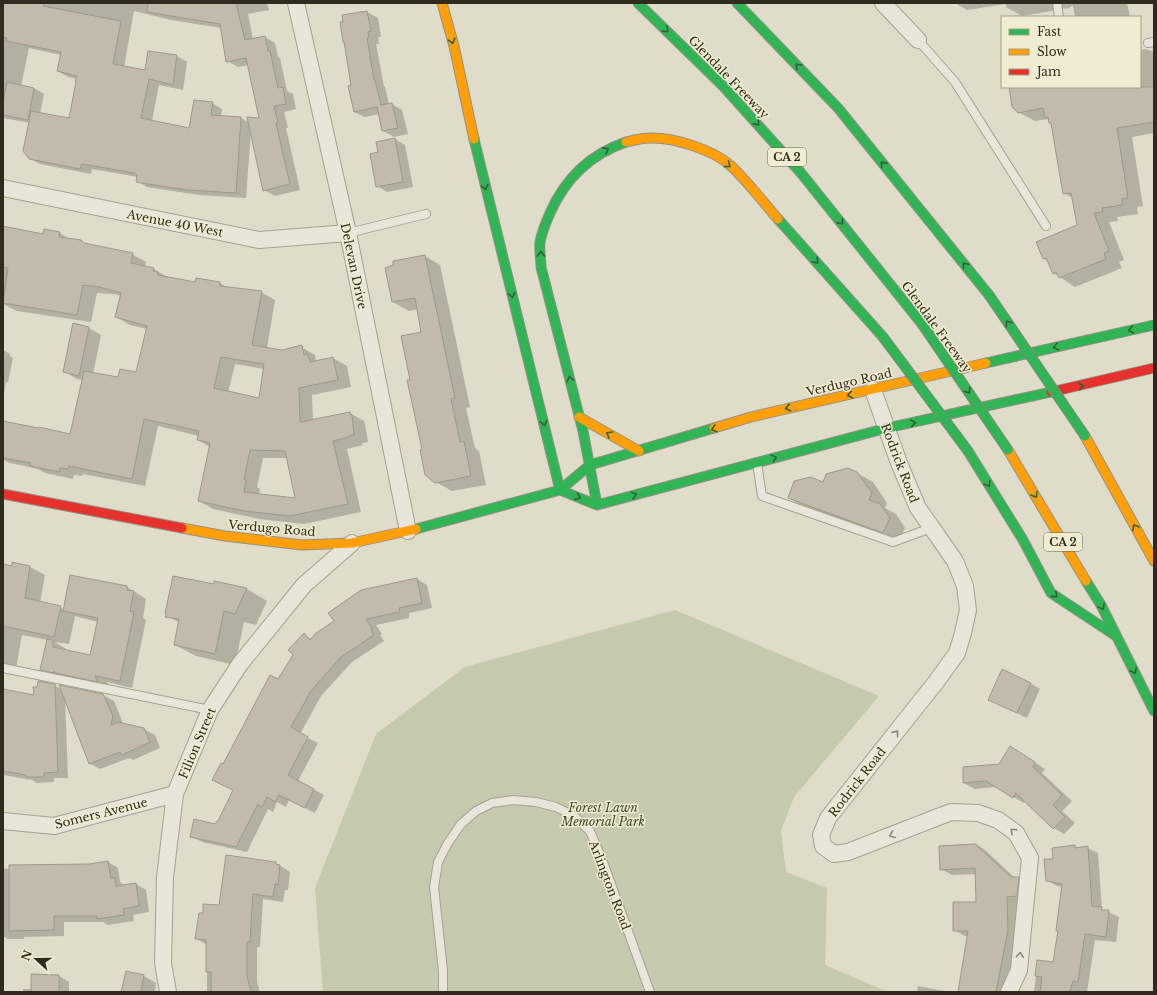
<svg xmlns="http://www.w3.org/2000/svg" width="1157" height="995" viewBox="0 0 1157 995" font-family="'Libre Baskerville',serif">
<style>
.cemetery{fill:#c5c9ad}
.shadow{fill:#0003;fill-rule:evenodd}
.building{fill:#c2bbac;stroke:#9e988b;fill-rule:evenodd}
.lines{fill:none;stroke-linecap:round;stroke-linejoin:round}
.lane-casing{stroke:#a4a194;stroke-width:10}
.street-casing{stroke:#a4a194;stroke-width:18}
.fast-casing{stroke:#949084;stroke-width:11}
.slow-casing{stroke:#949084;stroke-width:11}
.jam-casing{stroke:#949084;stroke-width:11}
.lane{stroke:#e8e6db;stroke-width:8}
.street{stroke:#e8e6db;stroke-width:16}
.fast{stroke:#30b455;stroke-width:9}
.slow{stroke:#ff9f0a;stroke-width:9}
.jam{stroke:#e5322d;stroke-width:9}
.fast-bridge-casing{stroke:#89867a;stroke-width:11;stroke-linecap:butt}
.fast-bridge{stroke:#30b455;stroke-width:9}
.oneway{stroke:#316134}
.oneway2{stroke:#8c887c}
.labels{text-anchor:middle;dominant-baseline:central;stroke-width:3;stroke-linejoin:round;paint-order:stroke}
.shield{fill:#f0ecd1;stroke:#6a6454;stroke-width:1}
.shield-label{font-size:11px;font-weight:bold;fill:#312a1e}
.street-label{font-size:12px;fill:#312a1e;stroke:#f0ecd1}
.park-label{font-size:12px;font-style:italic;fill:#3c4b27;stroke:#f0ecd1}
</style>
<rect width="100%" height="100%" fill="#dfdcca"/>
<path class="cemetery" d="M675 610 879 696 794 797 781 831 786 872 827 888 825 965 888 992H323L315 888 376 734 465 667Z"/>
<path class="shadow" d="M3 3H267L269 10 248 14 253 39 265 37 275 43 278 57 280 58 287 91 293 94 296 109 284 112 288 128H286L300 190 275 196 264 190 251 131 246 198 199 195 147 187 137 181 138 177 92 169 91 174 40 164 29 158 30 123 3 118ZM134 11 171 20 221 28 227 61 238 67 248 65 260 119 250 123 241 118 221 117 222 109 212 103 190 129 152 121 159 85 183 90 187 62 177 56 146 71 124 67ZM29 48 61 55 58 71 68 77 77 79 69 120 40 114 44 94 34 88 21 86Z
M955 3H1127L1130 17H1075L1073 6H1072L1069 8 1022 16 1006 7V4L967 10Z
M367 12 378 18 381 37H378L379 44H376L384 86 385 87 389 104H392L402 110 408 134 394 137 383 131 379 114 365 117 354 112 353 86 343 16Z
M1146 49 1154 52V133L1132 137 1143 206 1137 207 1138 214 1117 217 1118 221 1109 222 1124 260 1119 262 1122 268 1075 287 1054 273 1049 262 1043 258 1078 225 1074 199 1064 193 1052 124 1050 122 1048 119 1035 121 1018 112 1010 87H1140V50Z
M395 139 405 145 413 187 387 192 377 186 379 153Z
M3 227 44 235V230L60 233 71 240 86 244 132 254 146 262 145 267 154 269 167 277 196 284 220 283 228 288 261 292 275 300 267 348 282 351 301 347 315 355 316 360 319 362 333 358 347 366 351 387 312 395 313 421 350 413 364 421 365 424 368 442 362 443 363 445 347 449 361 512 304 524 259 519 213 509 199 501 210 447 198 440 199 436 158 426 145 486 83 474 82 476 74 475 73 479 45 473 38 469 10 463 3 460V422L71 435 83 380 77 379 65 372 89 328 101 335 93 374 119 378 137 373 147 329 130 325 116 317 121 296 114 294 97 293 91 322 17 311 3 304ZM235 364 264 369 260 400 228 393ZM263 458H287L296 499 259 495 260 489 257 487Z
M425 256 440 265 470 407 466 408 475 448 479 451 486 485 452 491 436 482 423 450 411 381 422 332 418 309 409 311 393 302Z
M3 350 10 354V356L13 358 8 382H6L3 398Z
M857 473 873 482 887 503 885 508 896 514 905 528 899 541 804 507 789 498 824 483Z
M13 563 30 567 45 575 40 603 60 607 64 610 127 587 146 599 143 618 146 620 132 688 107 682 110 688 54 677 42 669 48 640 22 635 16 668 3 666V565L12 567ZM75 616 98 622 91 656 66 651 65 648 55 642 69 644Z
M417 579 427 585 432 608 409 613V618L376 625 382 634 380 635 384 641 352 662 321 696 300 734 318 743 298 781 324 795 315 813 289 800 286 807 277 802 273 812 268 809 247 852 202 842 191 836 215 826 234 790 223 766 295 655 304 635 312 639Z
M215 582 247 589 267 601 256 625 244 622 235 665 196 656 175 645 180 623 167 616 215 585Z
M1030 683 1040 689 1027 718 989 699Z
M54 685 62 690 103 695 114 701 123 723 144 729 155 735 160 748 133 760 129 758 100 769 89 763 65 698 68 778H54V782L37 783 32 780 3 775V690L35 696Z
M1020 753 1045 769 1042 773 1072 801 1062 811 1075 823 1064 834 1054 828 1025 801 1024 803 996 787 975 789 964 783Z
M976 844 985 850 1015 878H1018L1028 884 1027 902H1017L1018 936 1007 992H997L971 988 968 936H965L954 930 977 903 976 874 952 875 941 869Z
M1074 846 1078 848H1087L1098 853 1102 909 1119 917 1116 942 1095 940 1087 992H1034L1038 961 1054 963 1059 931 1063 887 1057 886 1047 880 1054 860Z
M108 862 118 868 120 882 125 886 136 884 146 890 149 912 133 915 134 921 108 925 103 922H64V936L24 937V939H8L3 936V868L10 869 89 865Z
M276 863 290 872 288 890H285L283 902 263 899 260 947H257V982L260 992H207V945L197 939 204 914 220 906Z
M59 976 69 982V992H23V989H32Z
M144 976 156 983 155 992H122Z
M918 986 950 992H917Z"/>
<path class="building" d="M3 3H44L43 6 121 21 113 64 145 70 148 51 177 55 173 85 149 79 141 118 189 128 194 100 213 102 211 115 241 117 236 193 188 190 154 185 136 182 137 175 134 173 82 164 80 169 29 159 23 151 31 111 69 118 76 82H75L77 76 57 71 61 52 6 41 7 38 3 37Z
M148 3H236L245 40 265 36 268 51H270L278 88 283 87 286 104 274 106 278 122 276 123 290 184 263 191 247 117 259 118 246 58 226 62 220 24 147 12Z
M367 11 371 31 368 32 369 38H367L374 80H375L381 105 392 103 398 128 382 131 377 107 354 112 348 86 351 85 344 42H343L340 22H343L342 15Z
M7 82 34 88 28 120 3 115V101Z
M1009 87H1154V122L1117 128 1128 198 1122 199V205L1102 208 1103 212 1094 213 1109 251 1104 253 1106 259 1059 278 1056 272 1053 274 1046 258 1043 259 1036 242 1077 225 1071 193 1063 194 1051 123H1049L1048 117 1045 118 1043 108 1018 113 1012 107Z
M395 138 403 182 376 187 370 154 378 152 376 142Z
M3 226 43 234 44 229 60 232 59 237 81 240 84 243 133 253 131 263 154 268 153 271 158 272V275L195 282 196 278 220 282V286L262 291 252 345 282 350 302 345 304 355 308 354 310 362 333 357 338 380 299 388 300 422 350 412 351 415H352L354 435 349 436V437L333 441 348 504 290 516 244 511 198 501 210 443 197 440 199 431 144 419 132 479 69 466 68 469 60 468 59 472 30 466 31 463 3 458V421L38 428 39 427 70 434 84 371 118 377 120 369 136 372 147 326 115 317 121 293 99 287 83 285 77 315 3 303 8 268 3 267ZM221 357 264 364 259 398 214 388ZM250 450 285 451 295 498 244 492 246 480 244 479Z
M425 255 455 398 451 399 460 442 464 441 471 476 435 483 425 475 420 450 422 449 407 380H410L401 336 421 332 415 298 392 302 385 268 393 265V261Z
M73 323 89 327 79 376 63 372Z
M848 468 857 472 872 493 869 500 880 504 890 518 883 533 788 498 794 481 811 477 823 482 826 474Z
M12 562 30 566 25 598 61 606 54 637 3 626V564L12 566Z
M70 575 127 586V590L134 591 130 611 134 612 120 681 95 676 98 682 55 673 54 671V673L40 670 47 639 53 640V647L90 655 98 618 63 611Z
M173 576 214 584V581L247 588 235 614 224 611 215 654 174 645 179 619 165 617 166 614 165 613Z
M417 578 422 603 399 608 400 612 366 619 372 628 371 629 374 635 341 657 311 691 291 727 308 737 288 775 314 789 305 808 279 795 275 802 267 797 262 807 258 804 236 847 190 837 194 819 215 824 219 819 233 790 212 780 221 763 223 764 270 675 278 679 293 655 288 650 304 633 310 640 316 633 334 621 328 613 361 590Z
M1002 669 1031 683 1017 713 988 700Z
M38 681 55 684 58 772 44 773V777H26V775L3 771V689L34 695 33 687H37Z
M59 685 103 694 113 716 111 725 118 722 144 728 150 742 122 755 120 752 89 764Z
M1010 746 1035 762 1033 767 1062 795 1053 805 1065 817 1053 829 1016 793 1013 798 986 781 963 783V767L999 764Z
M974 843 1011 877H1019L1017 896 1007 897 1008 930 996 992H958L968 931H953V902H976L975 868 940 870 939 846 975 844Z
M1075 845V848L1088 846 1092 906 1102 907 1101 910H1109L1106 937 1085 934 1078 982 1073 981 1070 992H1040L1042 977 1035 976 1037 960 1053 962 1058 931H1056L1062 884 1046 881 1044 859H1053L1052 848Z
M226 855 276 862V864L280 865 278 885 275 884 273 897 253 894 250 942H247V976L251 992H211V972H206V940L195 939 199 913H203V904L219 905Z
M108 861 111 878H115L116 886 136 883 139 906 123 909 124 915 97 919V916H54V930L9 931V865L89 864Z
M126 971 144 975 141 992H121Z
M31 974 59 975V992H31Z"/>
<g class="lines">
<g class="lane-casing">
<path id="lane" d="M1057 3 1059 17
M918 40 955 82 1046 226
M1148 43 1154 42
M348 233 426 214
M757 463 762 496 893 542 931 528
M3 668 210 710
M443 992V971L434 887 438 862 448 843 461 824 476 811 492 803 513 800 536 802 556 807 574 816 590 831 603 862 650 992"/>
</g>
<g class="street-casing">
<path id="street" d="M296 3 348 233 408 531
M883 3 918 40
M3 188 259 240 348 233
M873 390 899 463 918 508 955 561 965 586 968 610 963 633 957 653 936 682 828 818 821 835 823 846 834 854 848 852 951 812 978 813 998 820 1016 833 1030 858 1019 970 1009 992
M3 821 54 826 175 794
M168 992 163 963 165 877 175 794 210 710 240 664 304 585 352 543"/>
</g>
<g class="fast-casing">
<path id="fast" d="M638 3 723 86 801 173 922 324
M737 3 838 108 989 295
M474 139 560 490
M778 219 883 337
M986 363 1154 325
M968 451 1023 540 1051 593 1116 636
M560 490 597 505 887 428 1051 392
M597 505 583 431 541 267C541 259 539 250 540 242 542 232 546 222 550 213 565 179 591 154 626 142
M416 529 560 490 590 465 714 428
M1086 581 1101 605 1154 711"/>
</g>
<g class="slow-casing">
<path id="slow" d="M442 3 454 46 474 139
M626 142C634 140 642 138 650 138 673 137 714 150 731 166 748 182 763 202 778 219
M579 417 639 451
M714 428 751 417 986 363
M1085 436 1154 561
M1008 450 1086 581
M182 528 225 536 302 545 352 543 416 529"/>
</g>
<g class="jam-casing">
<path id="jam" d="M1051 392 1154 368
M3 494 182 528"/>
</g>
<use href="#lane" class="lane"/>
<use href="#street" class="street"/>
<use href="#fast" class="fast"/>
<use href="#slow" class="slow"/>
<use href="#jam" class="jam"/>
<g class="fast-bridge-casing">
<path id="fast-bridge" d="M989 295 1085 436
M922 324 1008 450
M883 337 968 451"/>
</g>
<use href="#fast-bridge" class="fast-bridge"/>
</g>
<defs><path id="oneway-chevron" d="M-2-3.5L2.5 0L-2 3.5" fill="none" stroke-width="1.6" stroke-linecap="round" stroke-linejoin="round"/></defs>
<g class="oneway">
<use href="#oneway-chevron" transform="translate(666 30) rotate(44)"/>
<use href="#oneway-chevron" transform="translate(452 41) rotate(75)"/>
<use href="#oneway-chevron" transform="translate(798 66) rotate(-134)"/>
<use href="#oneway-chevron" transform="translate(757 123) rotate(48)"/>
<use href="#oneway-chevron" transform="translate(606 150) rotate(-27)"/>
<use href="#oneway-chevron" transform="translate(883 164) rotate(-129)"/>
<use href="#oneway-chevron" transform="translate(728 165) rotate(37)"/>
<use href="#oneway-chevron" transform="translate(485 187) rotate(76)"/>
<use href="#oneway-chevron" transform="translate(841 222) rotate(51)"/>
<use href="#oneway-chevron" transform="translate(541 254) rotate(-90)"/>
<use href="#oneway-chevron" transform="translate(816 261) rotate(48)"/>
<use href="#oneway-chevron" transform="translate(965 265) rotate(-129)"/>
<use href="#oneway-chevron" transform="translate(512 295) rotate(76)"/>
<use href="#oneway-chevron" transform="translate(1008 323) rotate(-124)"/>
<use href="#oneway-chevron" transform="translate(1131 330) rotate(168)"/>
<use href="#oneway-chevron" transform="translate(1056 347) rotate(167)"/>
<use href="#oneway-chevron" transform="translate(570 379) rotate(-104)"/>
<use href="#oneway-chevron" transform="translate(1081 386) rotate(-12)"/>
<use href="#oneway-chevron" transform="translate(968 391) rotate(56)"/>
<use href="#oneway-chevron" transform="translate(850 395) rotate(168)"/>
<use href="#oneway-chevron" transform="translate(788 408) rotate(167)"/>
<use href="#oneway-chevron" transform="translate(544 423) rotate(76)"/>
<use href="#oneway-chevron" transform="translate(913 423) rotate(-12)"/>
<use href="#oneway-chevron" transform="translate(714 429) rotate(163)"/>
<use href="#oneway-chevron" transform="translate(609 434) rotate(-150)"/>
<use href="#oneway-chevron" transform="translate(774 458) rotate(-15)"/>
<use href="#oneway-chevron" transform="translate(988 484) rotate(58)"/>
<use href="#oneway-chevron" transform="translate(634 495) rotate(-15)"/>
<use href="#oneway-chevron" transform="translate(1035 495) rotate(59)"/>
<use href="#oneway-chevron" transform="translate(578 497) rotate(22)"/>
<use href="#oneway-chevron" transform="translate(1135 527) rotate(-119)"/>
<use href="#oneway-chevron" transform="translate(1055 595) rotate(40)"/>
<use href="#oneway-chevron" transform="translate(1102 607) rotate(62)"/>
<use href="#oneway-chevron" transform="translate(1134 671) rotate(63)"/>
</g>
<g class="oneway2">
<use href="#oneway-chevron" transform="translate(896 733) rotate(-51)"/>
<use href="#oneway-chevron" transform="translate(1013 831) rotate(-137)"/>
<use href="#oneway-chevron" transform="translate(892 835) rotate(159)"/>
<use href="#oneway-chevron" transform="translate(1020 955) rotate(-84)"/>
</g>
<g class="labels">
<g class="shield">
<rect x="768" y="148" width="38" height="18" rx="3"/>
<rect x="1044" y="533" width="38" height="18" rx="3"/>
</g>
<g class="shield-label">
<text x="787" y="157">CA 2</text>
<text x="1063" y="542">CA 2</text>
</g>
<g class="street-label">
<text transform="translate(729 77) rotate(46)">Glendale Freeway</text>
<text transform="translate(175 223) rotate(11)">Avenue 40 West</text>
<text transform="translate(354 266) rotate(78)">Delevan Drive</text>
<text transform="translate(937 327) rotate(54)">Glendale Freeway</text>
<text transform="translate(849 382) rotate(-13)">Verdugo Road</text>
<text transform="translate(900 463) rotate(69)">Rodrick Road</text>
<text transform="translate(272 528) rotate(5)">Verdugo Road</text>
<text transform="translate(197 743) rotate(-67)">Filion Street</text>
<text transform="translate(857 782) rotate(-52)">Rodrick Road</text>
<text transform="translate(101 813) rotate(-14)">Somers Avenue</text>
<text transform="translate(610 885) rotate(69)">Arlington Road</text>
</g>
<g class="park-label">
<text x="603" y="807">Forest Lawn<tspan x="603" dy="14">Memorial Park</tspan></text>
</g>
</g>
<rect width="1157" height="995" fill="none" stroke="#312a1e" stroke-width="8"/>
<rect x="1001" y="16" width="140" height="72" fill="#f0ecd1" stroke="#a49e89"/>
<rect x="1009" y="29" width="20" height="6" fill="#30b455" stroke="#a49e89"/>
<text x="1037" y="36" font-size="12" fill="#312a1e">Fast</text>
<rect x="1009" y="49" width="20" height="6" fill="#ff9f0a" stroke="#a49e89"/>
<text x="1037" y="56" font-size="12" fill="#312a1e">Slow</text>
<rect x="1009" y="69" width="20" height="6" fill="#e5322d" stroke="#a49e89"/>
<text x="1037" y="76" font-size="12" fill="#312a1e">Jam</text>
<g transform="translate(36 959) rotate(291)" stroke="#f0ecd1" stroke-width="3" paint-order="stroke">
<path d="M0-3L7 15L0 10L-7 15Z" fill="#312a1e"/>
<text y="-6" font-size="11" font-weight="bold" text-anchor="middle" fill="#312a1e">N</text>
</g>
</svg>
